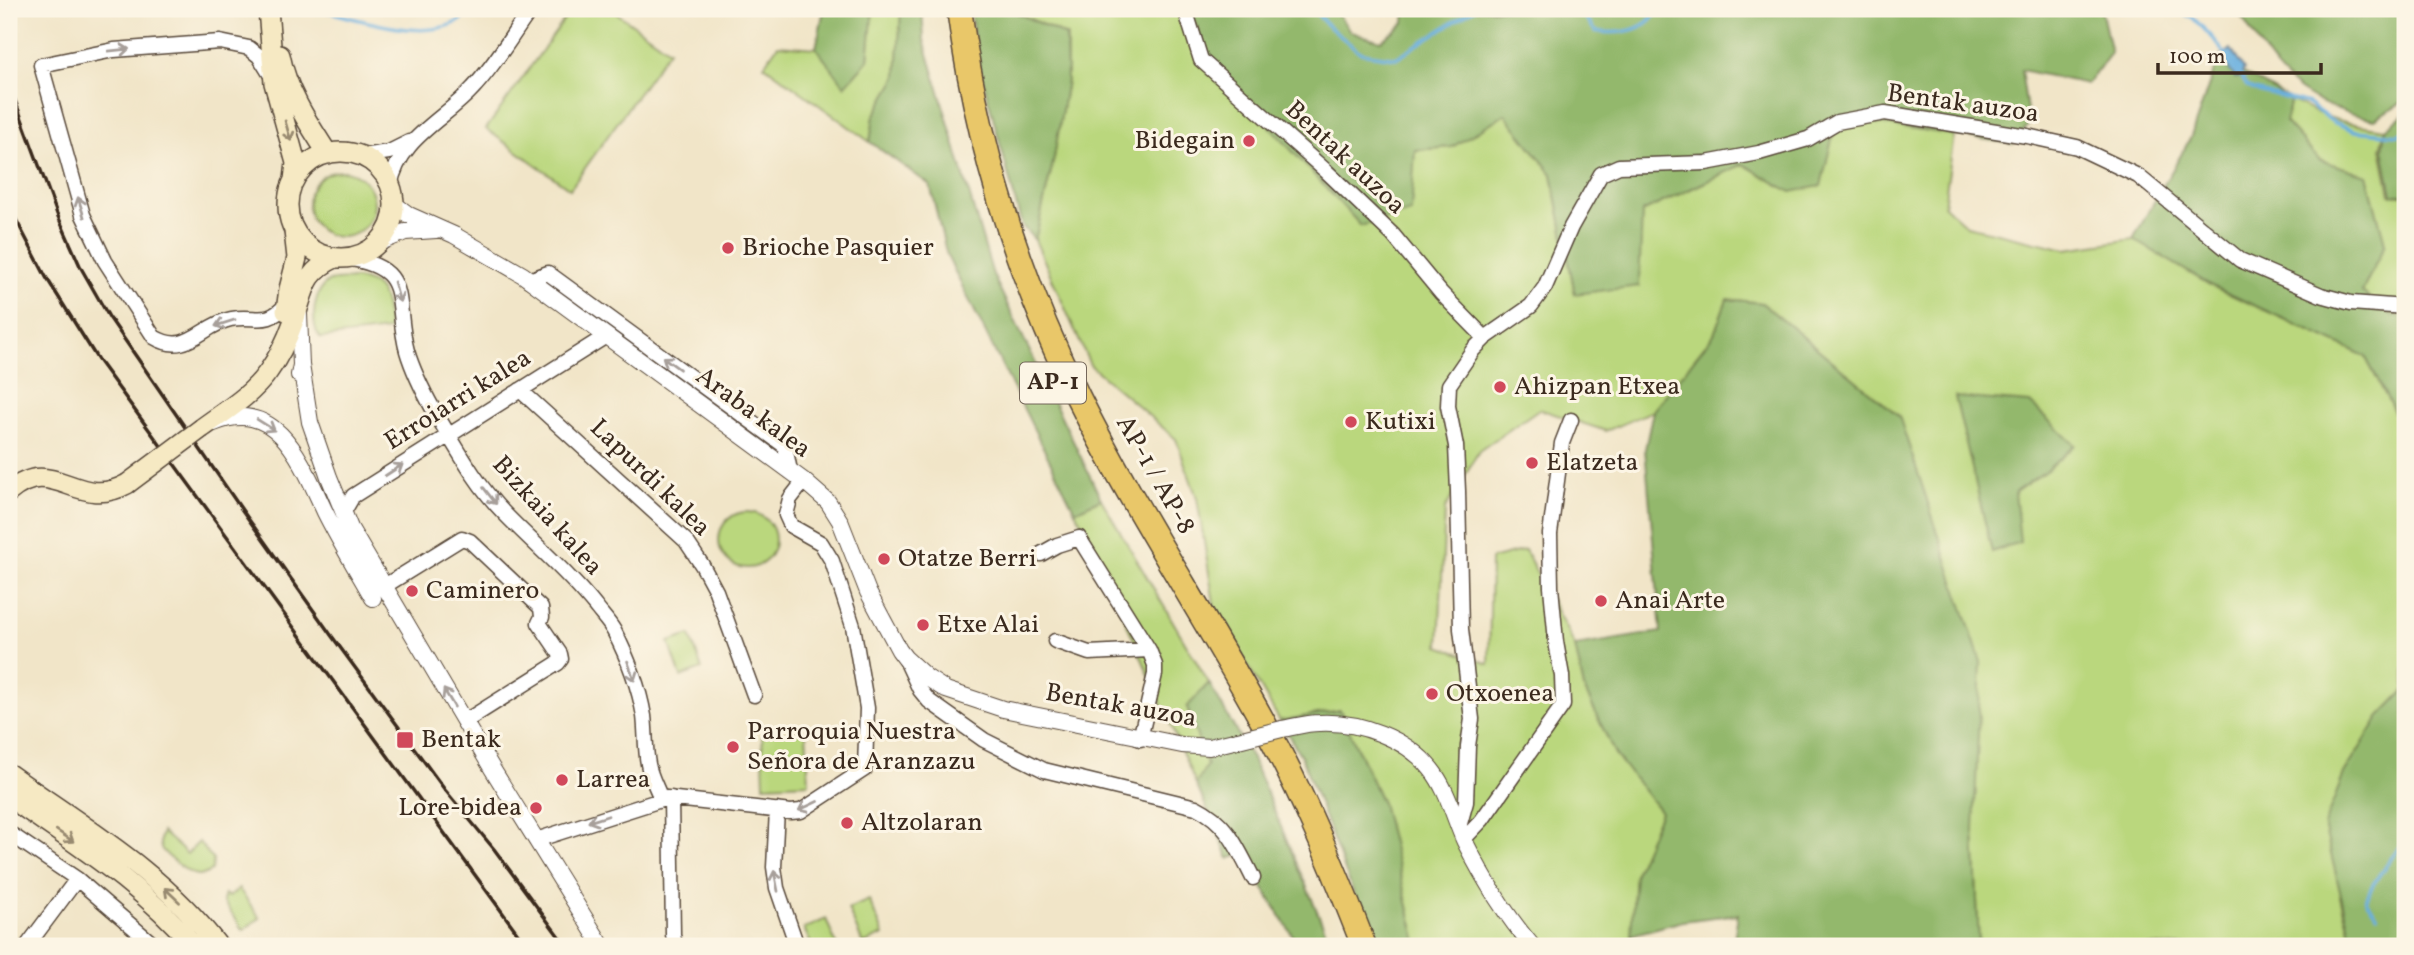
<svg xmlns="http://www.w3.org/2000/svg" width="2414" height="955" viewBox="0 0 2414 955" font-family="Vollkorn,serif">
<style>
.green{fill:#bad77d;stroke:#7a804e;stroke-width:2;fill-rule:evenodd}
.forest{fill:#93b86c;stroke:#677145;stroke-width:2}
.water{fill:#68afdf;stroke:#526c7e;stroke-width:2}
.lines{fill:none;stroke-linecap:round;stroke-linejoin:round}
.stream{stroke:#68afdf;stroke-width:3.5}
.minor-casing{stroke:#564638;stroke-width:17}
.tertiary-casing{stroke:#564638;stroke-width:18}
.secondary-casing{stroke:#564638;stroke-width:22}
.motorway-casing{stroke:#564638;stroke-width:27}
.minor{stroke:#fff;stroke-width:14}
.tertiary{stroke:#fff;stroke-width:16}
.secondary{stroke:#f6e9c3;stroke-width:19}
.motorway{stroke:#e9c769;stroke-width:24}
.rail{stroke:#3b2a1e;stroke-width:3.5}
.tertiary-bridge-casing{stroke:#564638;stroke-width:18;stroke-linecap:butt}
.secondary-bridge-casing{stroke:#564638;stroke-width:22;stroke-linecap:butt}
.tertiary-bridge{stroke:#fff;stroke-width:16}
.secondary-bridge{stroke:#f6e9c3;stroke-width:19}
.oneway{stroke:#a79f9a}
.oneway2{stroke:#988a70}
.poi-dot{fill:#d1495b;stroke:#fcf5e5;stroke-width:2.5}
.labels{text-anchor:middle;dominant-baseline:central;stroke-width:6;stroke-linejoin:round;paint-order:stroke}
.shield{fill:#fcf5e5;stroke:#75675a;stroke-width:2}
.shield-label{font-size:24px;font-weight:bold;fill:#3b2a1e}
.street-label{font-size:26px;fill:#3b2a1e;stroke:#fcf5e5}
.poi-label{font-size:26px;fill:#3b2a1e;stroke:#fcf5e5;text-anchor:start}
</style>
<rect width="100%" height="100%" fill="#fcf5e5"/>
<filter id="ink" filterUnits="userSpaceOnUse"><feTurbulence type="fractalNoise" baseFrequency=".0143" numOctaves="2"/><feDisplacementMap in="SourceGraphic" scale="14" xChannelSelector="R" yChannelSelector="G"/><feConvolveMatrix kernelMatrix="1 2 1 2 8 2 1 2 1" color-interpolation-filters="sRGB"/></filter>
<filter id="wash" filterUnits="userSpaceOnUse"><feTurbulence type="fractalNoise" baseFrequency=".00686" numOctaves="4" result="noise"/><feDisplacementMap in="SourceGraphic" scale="28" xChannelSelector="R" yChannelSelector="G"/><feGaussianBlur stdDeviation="1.57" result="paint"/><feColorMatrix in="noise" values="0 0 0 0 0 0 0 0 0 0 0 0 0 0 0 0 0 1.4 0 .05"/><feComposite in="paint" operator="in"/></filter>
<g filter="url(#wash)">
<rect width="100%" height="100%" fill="#f1e5c8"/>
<path class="green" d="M572 9H611L669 50 570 189 486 129Z
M873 9H901V15L897 77 874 116 870 142 764 65 778 45 816 48 845 85 868 60Z
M1009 9H1191L1415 150 1452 147 1505 114 1552 174 1575 294 1642 212 1743 164 1791 192 1837 117 1954 135 1944 205 1967 226 2066 249 2133 239 2212 286 2365 356 2405 432V690L2379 717 2340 897 2351 937 2343 946H1979L1974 830 1899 416 1762 303 1727 299 1714 334 1653 411 1606 431 1539 409 1479 451 1445 509 1439 646 1489 664 1491 559 1525 550 1575 646 1584 688 1615 754 1662 813 1635 873 1631 946H1418L1382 803 1340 710 1280 721 1215 610 1197 498 1176 439 1090 365 1035 240 1054 158 1067 80V36ZM1956 397 2075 445 2047 469 2015 492 1992 551Z
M2291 100C2321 118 2352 125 2386 129L2381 148 2390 194H2405V316L2393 317 2362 292 2385 244 2367 175 2319 160 2285 122Z
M308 204a33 33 0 1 1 66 0a33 33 0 1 1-66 0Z
M354 279C387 281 385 303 389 330L321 338C309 327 313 288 330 281 337 279 347 280 354 279Z
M1101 499 1209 683 1187 707 1207 765 1196 784 1090 538 1075 511Z
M719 540a28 28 0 1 1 56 0a28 28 0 1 1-56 0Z
M690 635 702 669 681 677 669 642Z
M806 732 809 783 764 785 762 734Z
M162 832 187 854 199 842 213 860 212 870C197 882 185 870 173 860 169 857 164 853 161 848 159 843 160 837 162 832Z
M239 889 260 918 243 930 223 901 225 894 228 897Z
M869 900 884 935 863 944 848 909Z
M826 919 837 946H812L804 929Z"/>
<path class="forest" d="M824 9H873L868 60 845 86 816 48Z
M901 9H922L924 40 993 275 1101 499 1075 511 947 256 930 185 870 142 874 116 897 77Z
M970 9H1009L1066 36 1067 80 1054 158 1035 240 1022 226 976 53Z
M1191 9H1334L1351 32 1381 41 1404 23 1405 9H2101L2111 53 2087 84 2021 70 2029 124 2013 144 1837 117 1821 186 1791 192 1743 164 1642 212 1639 286 1575 294 1552 174 1505 114 1452 147 1415 150 1411 212 1361 226 1208 59Z
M2232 9H2405V90L2402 102 2374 119C2327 109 2293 95 2265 53 2255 39 2246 19 2232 9Z
M2218 59 2291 100 2285 122 2319 160 2367 175 2385 244 2362 292 2393 316H2405V432L2365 356 2212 286 2133 239 2190 139Z
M2405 113V195H2392L2383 149 2386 129Z
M1727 299 1762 303 1899 416 1981 662 1974 830 1979 946H1733L1738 914 1683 921 1631 935 1635 873 1661 812 1615 754 1584 688 1575 646 1661 632 1645 449 1653 411 1714 334Z
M1955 397 2030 403 2075 445 2047 470 2015 492 2020 542 1992 552Z
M1209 683 1252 759 1332 946H1299L1242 853 1229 859 1196 784 1207 765 1187 707Z
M2405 690V946H2343L2351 937 2324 825 2344 774 2379 717Z
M1340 710 1382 803 1418 946H1374L1301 756 1280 721Z"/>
<path class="water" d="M2231 49 2244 70 2240 77 2235 78 2221 57Z"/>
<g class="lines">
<path class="stream" d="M319 9C358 19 444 50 471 9
M1313 9 1327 25 1361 53 1396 58 1474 9
M1569 9 1584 15 1595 31C1616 35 1648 32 1657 9
M2170 9 2192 17 2213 38 2226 55
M2239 73 2247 86 2254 90 2308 104 2333 122 2356 131 2397 135 2405 132
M2377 915 2366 901C2372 879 2393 859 2405 839"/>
</g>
</g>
<g filter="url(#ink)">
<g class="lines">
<g class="minor-casing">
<path id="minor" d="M1185 9 1201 60 1325 170 1393 235 1441 293 1485 338
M272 77 259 56 249 48 220 42 114 50 41 65 83 215 105 261 154 337C187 357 201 325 231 319 257 314 265 328 287 304
M362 156 389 152 409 142
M390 186C399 138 443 121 473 88 495 65 512 35 531 9
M345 258C415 267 393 300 407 351 413 371 423 391 433 409 455 445 476 485 505 514 535 545 568 572 595 606 601 614 609 622 614 631 628 658 639 687 644 716 646 732 645 748 648 764 650 776 657 788 661 799
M529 280 548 273 785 446 790 471
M520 390 686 541 702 565 716 591 754 695
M343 513 353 496 606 336
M1041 554 1057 545 1079 538 1149 650 1155 665V674L1140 739
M383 587 462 538 470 541 541 608 542 617 539 623 560 654 561 659 558 663 464 722
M1055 641 1089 653 1149 650
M906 660 920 690 929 701 984 740 1044 770 1196 807C1228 823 1237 847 1253 878
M671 798 673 934 675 946
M777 810 774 867 777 888 797 946
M1459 827 1466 802 1468 746 1472 719 1461 629 1458 491 1456 446 1448 406 1449 385 1473 350 1485 338 1531 306 1545 287 1571 227 1601 174 1619 166 1706 163 1759 153 1808 139 1837 122 1885 113 2027 136 2077 147 2138 176 2240 260 2321 295 2351 303 2405 307
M9 833 77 879 155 946
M1464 839 1482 820 1563 705 1562 676 1556 642 1551 587 1550 534 1562 443 1571 420
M536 840 667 798 791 812 801 811 865 769 867 708 853 626 832 561 821 543 791 526 786 515 790 499 804 481
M27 946 77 879"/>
</g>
<g class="tertiary-casing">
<path id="tertiary" d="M394 204 409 215 454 235 523 275 804 481 828 502 840 521 868 592 899 650 905 658 926 677 946 690 1003 709 1182 745 1209 747 1238 740
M378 243 405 232 436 230
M301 365 310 422 329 477 350 528 493 770 602 946
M299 375 301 365 299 314
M214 423C279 396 303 466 325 512 340 542 357 570 373 598
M1282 729C1294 727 1307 723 1319 723 1359 721 1406 738 1431 769 1448 790 1454 818 1465 842 1484 880 1505 914 1532 946"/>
</g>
<g class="secondary-casing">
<path id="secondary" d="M268 9 274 83 296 163 294 180
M280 55C287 92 308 123 328 154
M288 205a53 53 0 1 1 106 0a53 53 0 1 1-106 0Z
M286 311 289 289 297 258 294 231
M202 428C225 411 251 396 268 372 278 358 287 340 293 323 305 293 302 273 335 258
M9 492C54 453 77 512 127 484
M9 774C83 827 162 872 218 946
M9 797C74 843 142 884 194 946"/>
</g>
<g class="motorway-casing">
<path id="motorway" d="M959 9C977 143 1018 276 1078 397 1133 508 1202 611 1262 720 1302 792 1334 869 1364 946"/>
</g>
<use href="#minor" class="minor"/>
<use href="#tertiary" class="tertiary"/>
<use href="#secondary" class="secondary"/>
<use href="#motorway" class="motorway"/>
<path class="rail" d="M9 84 57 214 81 268 109 317 242 510 331 635 445 790 494 849 566 946
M9 206 46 277 98 360 527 946"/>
<g class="tertiary-bridge-casing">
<path id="tertiary-bridge" d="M1238 740 1282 729"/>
</g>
<g class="secondary-bridge-casing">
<path id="secondary-bridge" d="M127 484 202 428"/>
</g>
<use href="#tertiary-bridge" class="tertiary-bridge"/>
<use href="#secondary-bridge" class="secondary-bridge"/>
</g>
<defs><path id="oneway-shaft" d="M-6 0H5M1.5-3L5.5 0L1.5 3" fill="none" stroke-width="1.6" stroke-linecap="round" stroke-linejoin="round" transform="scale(1.75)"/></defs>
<g class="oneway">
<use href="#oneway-shaft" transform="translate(119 50) rotate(-6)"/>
<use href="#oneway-shaft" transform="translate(81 207) rotate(-107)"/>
<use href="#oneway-shaft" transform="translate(397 292) rotate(74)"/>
<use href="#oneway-shaft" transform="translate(225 323) rotate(162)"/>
<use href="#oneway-shaft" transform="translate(671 363) rotate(-144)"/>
<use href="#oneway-shaft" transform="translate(266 425) rotate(32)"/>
<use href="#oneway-shaft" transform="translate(394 470) rotate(-33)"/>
<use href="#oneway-shaft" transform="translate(490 496) rotate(52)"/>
<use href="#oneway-shaft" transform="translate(631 671) rotate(71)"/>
<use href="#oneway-shaft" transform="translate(449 698) rotate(-121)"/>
<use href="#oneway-shaft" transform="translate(808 806) rotate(155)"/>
<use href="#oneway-shaft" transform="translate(598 819) rotate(162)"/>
<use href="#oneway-shaft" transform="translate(776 881) rotate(-101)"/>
</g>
<g class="oneway2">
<use href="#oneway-shaft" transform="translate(288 131) rotate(74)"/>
<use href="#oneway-shaft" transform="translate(65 836) rotate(34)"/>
<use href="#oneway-shaft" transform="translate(172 895) rotate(-136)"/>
</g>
</g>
<g class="poi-dot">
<circle cx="1249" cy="141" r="7"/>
<circle cx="728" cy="248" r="7"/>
<circle cx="1500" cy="387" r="7"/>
<circle cx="1351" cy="422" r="7"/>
<circle cx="1532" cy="463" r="7"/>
<circle cx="884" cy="559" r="7"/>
<circle cx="412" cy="591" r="7"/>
<circle cx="1601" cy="601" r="7"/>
<circle cx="923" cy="625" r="7"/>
<circle cx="1432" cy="694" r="7"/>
<rect x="396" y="731" width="18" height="18" rx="3.5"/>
<circle cx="733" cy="747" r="7"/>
<circle cx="562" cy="780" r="7"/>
<circle cx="536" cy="808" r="7"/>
<circle cx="847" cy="823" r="7"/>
</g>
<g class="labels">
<rect class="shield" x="1020" y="362.5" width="66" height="41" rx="5"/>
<g class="shield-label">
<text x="1053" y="383">AP-1</text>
</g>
<g class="street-label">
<text transform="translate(1963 104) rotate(8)">Bentak auzoa</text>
<text transform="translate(1345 158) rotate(43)">Bentak auzoa</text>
<text transform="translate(458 400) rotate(-32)">Erroiarri kalea</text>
<text transform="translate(753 413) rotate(36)">Araba kalea</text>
<text transform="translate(1155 475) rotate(60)">AP-1 / AP-8</text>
<text transform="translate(650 478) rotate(44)">Lapurdi kalea</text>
<text transform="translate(547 516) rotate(48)">Bizkaia kalea</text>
<text transform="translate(1121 706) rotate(10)">Bentak auzoa</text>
</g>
<g class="poi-label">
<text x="1235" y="141" text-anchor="end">Bidegain</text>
<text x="742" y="248">Brioche Pasquier</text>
<text x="1514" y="387">Ahizpan Etxea</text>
<text x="1365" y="422">Kutixi</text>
<text x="1546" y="463">Elatzeta</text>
<text x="898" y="559">Otatze Berri</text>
<text x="426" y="591">Caminero</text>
<text x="1615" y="601">Anai Arte</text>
<text x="937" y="625">Etxe Alai</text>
<text x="1446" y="694">Otxoenea</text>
<text x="747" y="732">Parroquia Nuestra<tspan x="747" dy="30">Señora de Aranzazu</tspan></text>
<text x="421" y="740">Bentak</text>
<text x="576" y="780">Larrea</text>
<text x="522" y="808" text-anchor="end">Lore-bidea</text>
<text x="861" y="823">Altzolaran</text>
</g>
</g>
<rect width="2414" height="955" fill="none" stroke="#fcf5e5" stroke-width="35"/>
<path d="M2158 63v10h163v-10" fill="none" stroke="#3b2a1e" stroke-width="3.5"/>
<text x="2169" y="63" font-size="21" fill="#3b2a1e" stroke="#fcf5e5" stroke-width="5" paint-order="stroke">100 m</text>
</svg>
